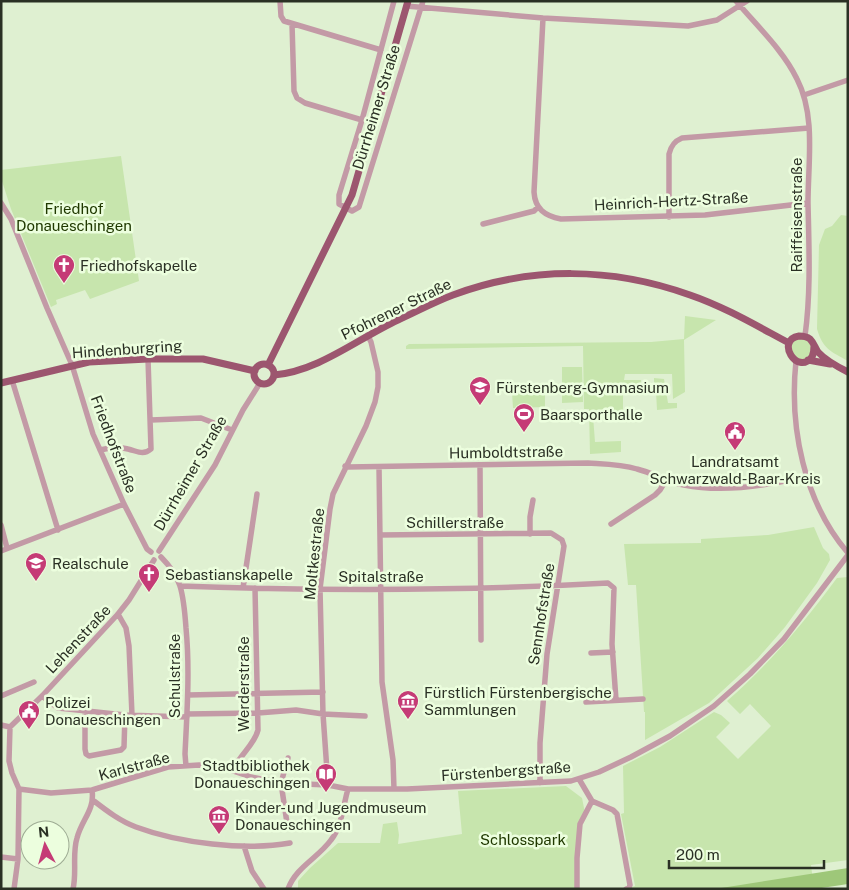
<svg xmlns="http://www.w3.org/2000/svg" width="849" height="890" viewBox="0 0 849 890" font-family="'Public Sans',sans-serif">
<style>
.green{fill:#c7e5ad}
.water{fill:#9ec779}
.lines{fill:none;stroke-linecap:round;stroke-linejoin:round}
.minor{stroke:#c39aa6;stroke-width:5.5}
.major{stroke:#9c566f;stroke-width:7}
.labels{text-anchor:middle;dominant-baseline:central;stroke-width:5;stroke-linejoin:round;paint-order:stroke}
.street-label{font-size:15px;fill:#2a3024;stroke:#ecfede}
.park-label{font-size:15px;fill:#203900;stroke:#ecfede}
.poi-label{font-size:15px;fill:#2a3024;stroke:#ecfede;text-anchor:start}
</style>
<rect width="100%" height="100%" fill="#dff0d1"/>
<path class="green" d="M121 156 139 281 90 299 85 290 56 300 57 304 51 307 11 209 1 178V170Z
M841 215 848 216V361C830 351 823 349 817 329L819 245 825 229 832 226Z
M685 316 716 320 684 340 685 392 673 399 672 374H625L624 380H641V384H654V378L664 379 668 403H677V408L657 410 656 391 631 392V389L623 390V416H593L595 442 621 441V452L590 454 589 409H584L583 346 406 349V346L409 344 651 342 684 339Z
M796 339H807L813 348 808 358 801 360 792 355 791 344Z
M562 367H582L583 402 562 403Z
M545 391V407L513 408 512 392Z
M814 527 823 548 829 554 830 560 817 583 785 627 758 658 709 703 645 740V712H644L636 585H628L624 544 701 543V539L768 535Z
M848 577V860L811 865 814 889H626L635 886 621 814 624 813 623 766 660 747 714 712 721 715 730 723 716 737 738 759 771 726 750 704 740 714 727 701C769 664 804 623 837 578Z
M566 786 582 798 585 813 580 824 577 889H298V881L310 868 338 843H380L383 824 397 822 399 835 398 844 462 834 458 791Z"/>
<path class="water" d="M848 868V884L815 889H715Z"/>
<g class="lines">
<path class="minor" d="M280 1 281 16 284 21 381 50
M394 1 362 120 339 195V204L352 211 359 207 423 1
M736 1C757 26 783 50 797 79 816 116 808 162 808 203 809 247 811 292 805 336
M406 6 543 18 688 26 717 20 747 1
M543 18 534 192C535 209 545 216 561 219L705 215 808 203
M292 24 294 91 297 98 305 103 362 120
M804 95 848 80
M1 203 11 219 47 308 72 365 93 434 124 504 147 549 151 552
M669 217V154C671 145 675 141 682 138L809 128
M483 224 534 211 538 207
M796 361C789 427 804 502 848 553
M12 380 58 530
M151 420 201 418 232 430
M100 450C108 448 120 447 128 449 137 451 143 456 151 449L148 359
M480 465 481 640
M345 466 348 467 588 463C604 464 621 464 637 469 653 473 668 482 684 485 724 493 767 486 806 476
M379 467 382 682 393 760 394 789
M611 524 655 495 660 490 666 480
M1 525 7 548
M530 534V517L533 500
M380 535 551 533 562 540 564 546 547 654 540 743V783
M1 551 124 504
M159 551 215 465 243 410 260 383
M161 557C169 565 176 574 180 586 184 599 185 614 186 628 190 670 187 712 185 754L186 766
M180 586C322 591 466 591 608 583L614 588 612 644 616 700
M243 588 257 494
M118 614 126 628 129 646 132 715
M591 653 613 652
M188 695 323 692
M1 696 34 682
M42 696 58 708 125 715 187 717
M586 702 643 699
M85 712V749L86 754 89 756 121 750 124 747 125 715
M187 714 258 713 296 710 323 714 365 716
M1 725 10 727
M10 727 42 696 118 614 129 600 154 560
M10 727 9 761 12 773 19 789 18 859 14 889
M233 771C238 756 254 746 258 730L255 588
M328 785 323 714 320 589 330 509 333 494 366 426 375 402 378 387V372L371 342 368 336
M19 789 51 793 92 790 168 767 199 765 224 768 251 777 281 783 328 785 348 789H407L571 781 599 772 631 757 670 736 714 706 750 674 784 639 848 555
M94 801C107 811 120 821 136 827 179 843 245 851 290 843
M592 801 613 810 617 814 630 885 629 888 626 889
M270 825 287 823 281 783 288 758
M244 846 252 871 264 889
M1 857 18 859
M73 889C77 872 72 854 77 838 82 819 95 810 92 790
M288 889C296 867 318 858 331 840 342 826 343 806 348 789
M577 889V858L580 824 592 801 579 779"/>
<path class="major" d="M814 346C814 350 814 353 812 357 797 376 775 340 799 336 803 336 806 336 810 339 814 343 815 348 818 352 826 361 838 367 848 372
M808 360 830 364
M254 374a10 10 0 1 1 20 0a10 10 0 1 1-20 0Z
M268 365 352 195 408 1
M274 375C319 371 357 339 398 320 416 312 434 302 453 295 531 266 612 267 690 295 725 307 757 326 789 343
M1 383 89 362 148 359H203L255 371"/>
</g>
<defs>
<g id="church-pin" transform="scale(1.125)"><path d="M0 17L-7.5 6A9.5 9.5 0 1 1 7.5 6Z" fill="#c53b76" stroke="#ecfede"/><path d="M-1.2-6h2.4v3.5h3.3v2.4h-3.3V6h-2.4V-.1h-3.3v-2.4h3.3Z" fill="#fff"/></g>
<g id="school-pin" transform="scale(1.125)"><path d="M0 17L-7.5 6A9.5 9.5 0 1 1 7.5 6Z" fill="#c53b76" stroke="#ecfede"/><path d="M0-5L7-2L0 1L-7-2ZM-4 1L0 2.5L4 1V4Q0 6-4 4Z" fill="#fff"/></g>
<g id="stadium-pin" transform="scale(1.125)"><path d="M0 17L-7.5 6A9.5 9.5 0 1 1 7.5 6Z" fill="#c53b76" stroke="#ecfede"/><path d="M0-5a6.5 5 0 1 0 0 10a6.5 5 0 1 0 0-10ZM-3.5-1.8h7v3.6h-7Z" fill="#fff"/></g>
<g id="civic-pin" transform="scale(1.125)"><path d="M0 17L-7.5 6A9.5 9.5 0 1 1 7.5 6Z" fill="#c53b76" stroke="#ecfede"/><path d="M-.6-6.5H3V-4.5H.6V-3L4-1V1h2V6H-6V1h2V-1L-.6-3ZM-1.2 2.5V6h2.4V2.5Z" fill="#fff"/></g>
<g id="museum-pin" transform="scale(1.125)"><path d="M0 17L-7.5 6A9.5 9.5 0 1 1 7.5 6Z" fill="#c53b76" stroke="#ecfede"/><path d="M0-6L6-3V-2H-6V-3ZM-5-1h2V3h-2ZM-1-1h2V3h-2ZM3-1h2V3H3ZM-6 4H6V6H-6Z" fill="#fff"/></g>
<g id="library-pin" transform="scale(1.125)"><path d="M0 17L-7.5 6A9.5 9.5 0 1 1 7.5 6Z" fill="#c53b76" stroke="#ecfede"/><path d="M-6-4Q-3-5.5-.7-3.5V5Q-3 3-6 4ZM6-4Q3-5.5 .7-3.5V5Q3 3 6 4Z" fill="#fff"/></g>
</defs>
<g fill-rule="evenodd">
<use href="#church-pin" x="64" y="265"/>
<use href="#school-pin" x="480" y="387"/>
<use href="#stadium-pin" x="524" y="414"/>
<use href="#civic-pin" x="735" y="432"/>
<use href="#school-pin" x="36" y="563"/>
<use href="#church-pin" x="149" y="574"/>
<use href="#museum-pin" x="408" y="701"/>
<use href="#civic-pin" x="29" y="711"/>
<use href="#library-pin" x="326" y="774"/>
<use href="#museum-pin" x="219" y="816"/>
</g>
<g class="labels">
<g class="street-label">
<text transform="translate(376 107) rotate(-73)">Dürrheimer Straße</text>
<text transform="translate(671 201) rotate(-3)">Heinrich-Hertz-Straße</text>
<text transform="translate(796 215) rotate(-90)">Raiffeisenstraße</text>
<text transform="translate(396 309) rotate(-26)">Pfohrener Straße</text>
<text transform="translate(127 349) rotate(-4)">Hindenburgring</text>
<text transform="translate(114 444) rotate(69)">Friedhofstraße</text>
<text transform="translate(506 452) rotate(-1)">Humboldtstraße</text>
<text transform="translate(190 473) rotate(-60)">Dürrheimer Straße</text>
<text x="455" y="522">Schillerstraße</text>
<text transform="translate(314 554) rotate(-84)">Moltkestraße</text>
<text x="381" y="576">Spitalstraße</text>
<text transform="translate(541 614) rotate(-81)">Sennhofstraße</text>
<text transform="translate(78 639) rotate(-47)">Lehenstraße</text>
<text transform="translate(174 676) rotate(-90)">Schulstraße</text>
<text transform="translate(243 684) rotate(-90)">Werderstraße</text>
<text transform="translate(134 766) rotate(-15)">Karlstraße</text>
<text transform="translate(506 771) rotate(-4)">Fürstenbergstraße</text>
</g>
<g class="park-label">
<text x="74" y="208">Friedhof<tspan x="74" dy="17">Donaueschingen</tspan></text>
<text x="523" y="839">Schlosspark</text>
</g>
<g class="poi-label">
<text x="80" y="265">Friedhofskapelle</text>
<text x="496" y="387">Fürstenberg-Gymnasium</text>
<text x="540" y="414">Baarsporthalle</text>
<text x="735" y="461" text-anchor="middle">Landratsamt<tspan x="735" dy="17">Schwarzwald-Baar-Kreis</tspan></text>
<text x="52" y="563">Realschule</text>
<text x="165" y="574">Sebastianskapelle</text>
<text x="424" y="692">Fürstlich Fürstenbergische<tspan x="424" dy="17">Sammlungen</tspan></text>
<text x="45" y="702">Polizei<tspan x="45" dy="17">Donaueschingen</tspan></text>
<text x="310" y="765" text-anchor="end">Stadtbibliothek<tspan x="310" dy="17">Donaueschingen</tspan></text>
<text x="235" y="807">Kinder- und Jugendmuseum<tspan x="235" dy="17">Donaueschingen</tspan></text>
</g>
</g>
<rect width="849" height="890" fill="none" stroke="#2a3024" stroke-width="5"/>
<g transform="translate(45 845) rotate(354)"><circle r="24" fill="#ecfede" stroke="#9eac94"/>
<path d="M0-4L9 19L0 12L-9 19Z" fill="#c53b76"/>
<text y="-8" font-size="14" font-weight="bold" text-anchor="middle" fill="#2a3024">N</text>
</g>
<path d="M669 860v8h155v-8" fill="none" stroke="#2a3024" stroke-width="2.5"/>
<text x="676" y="860" font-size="15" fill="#2a3024" stroke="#ecfede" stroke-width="4" paint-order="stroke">200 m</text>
</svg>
